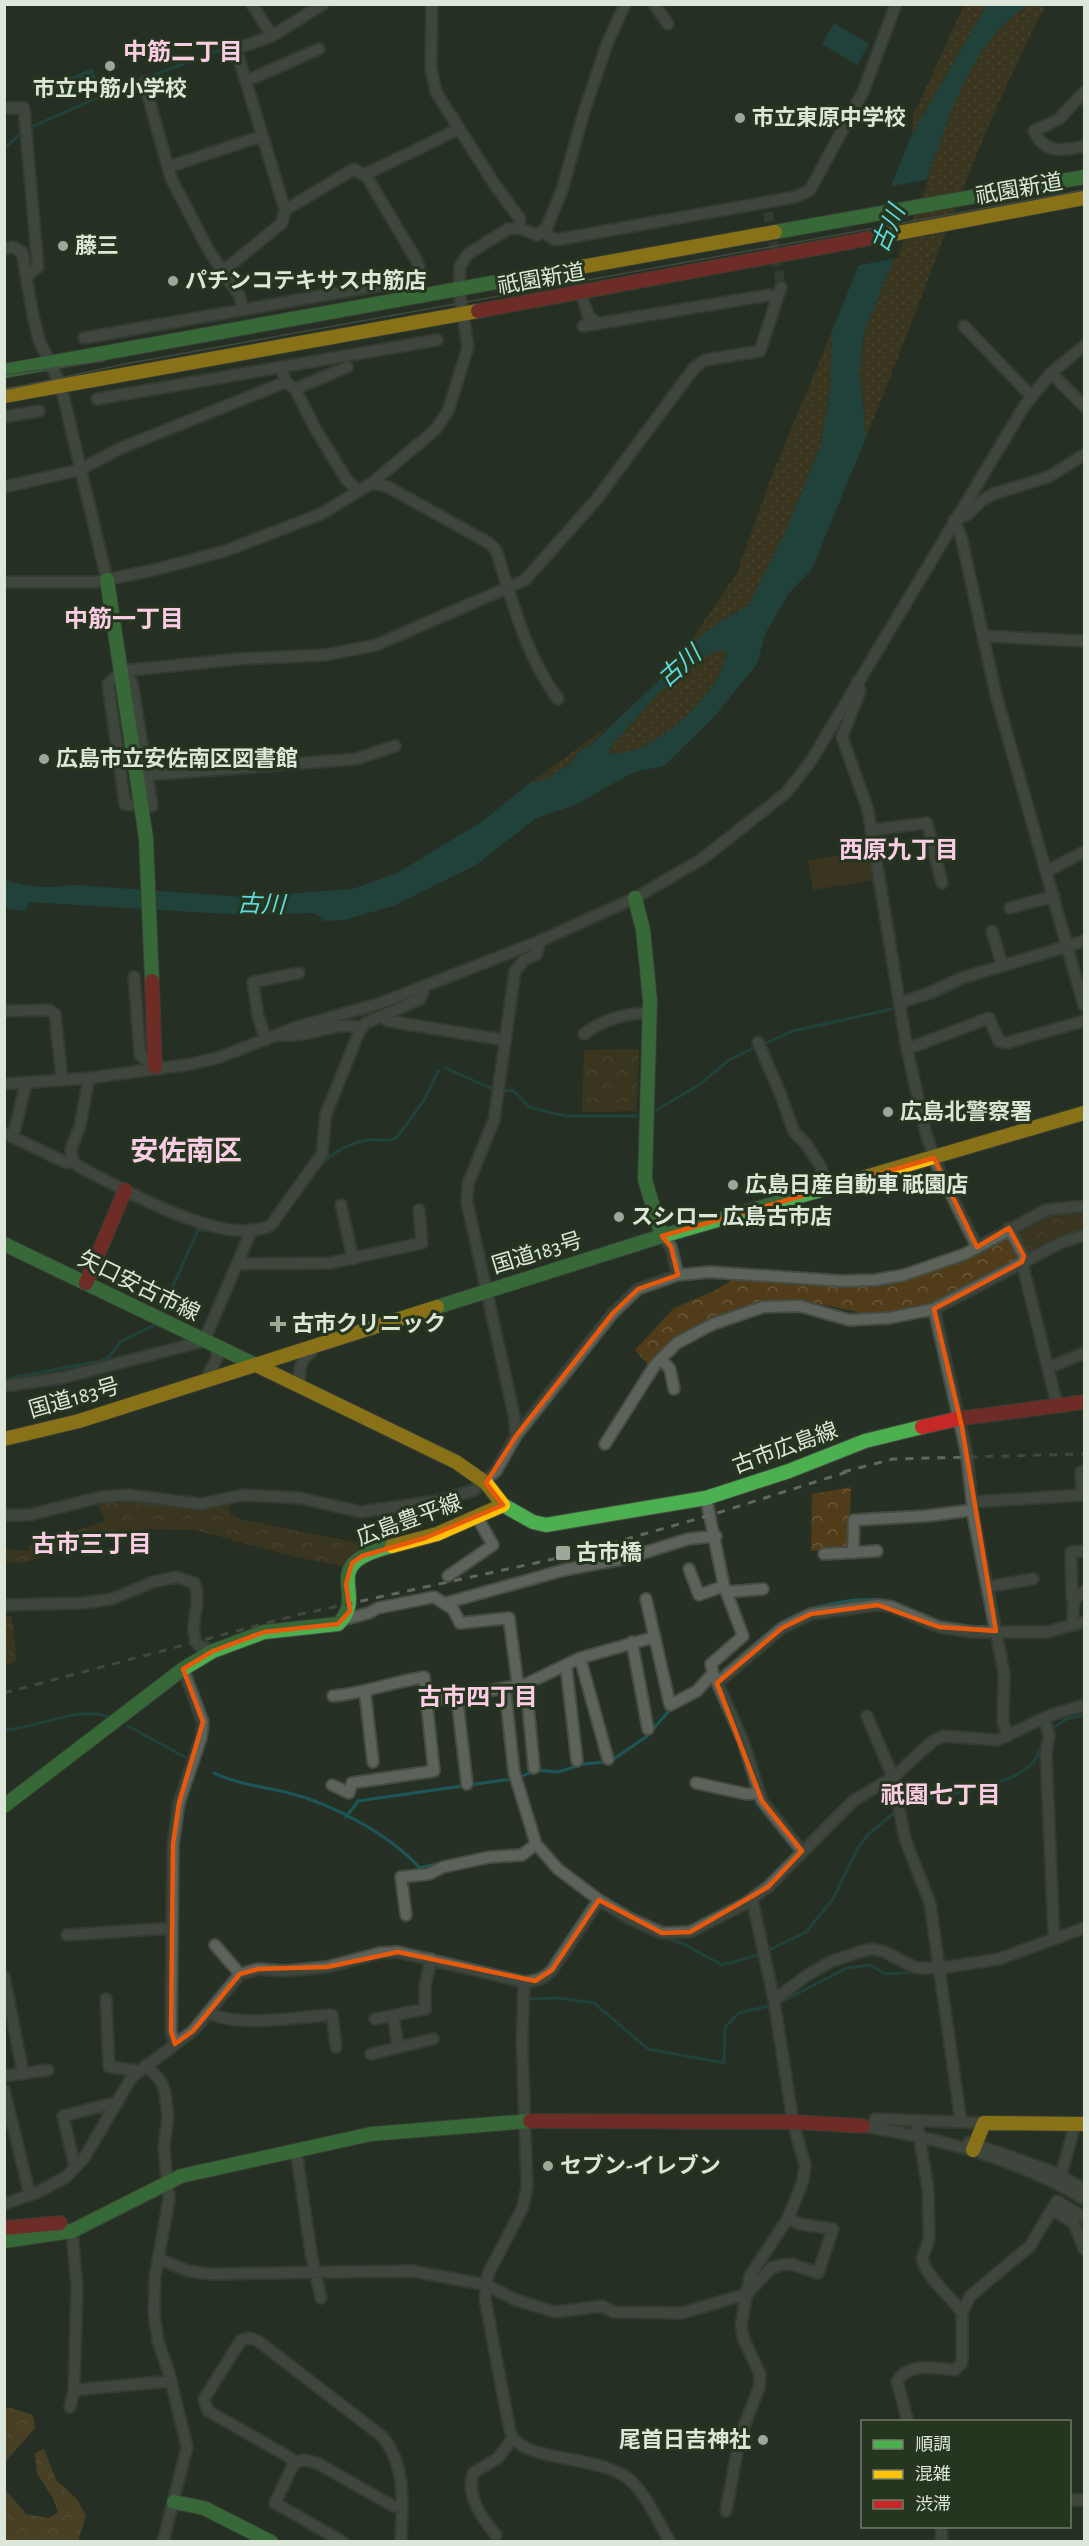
<svg xmlns="http://www.w3.org/2000/svg" width="1089" height="2546" viewBox="0 0 1089 2546" font-family="'Alegreya Sans','Noto Sans JP',sans-serif">
<style>
.grass{fill:url(#grass-dots)}
.forest{fill:url(#forest-crowns)}
.park{fill:url(#park-crowns)}
.pitch{fill:#503c18}
.water{fill:#1b5758;fill-rule:evenodd}
.pier{fill:#273024}
.lines{fill:none;stroke-linecap:round;stroke-linejoin:round}
.stream{stroke:#1b5758;stroke-width:3}
.street-tunnel{stroke:#424b3f;stroke-width:10;stroke-dasharray:10 5;stroke-linecap:butt}
.street-casing{stroke:#454d42;stroke-width:14}
.fast-casing{stroke:#454d42;stroke-width:16}
.slow-casing{stroke:#454d42;stroke-width:16}
.jam-casing{stroke:#454d42;stroke-width:16}
.street{stroke:#5d635b;stroke-width:10}
.fast{stroke:#4caf50;stroke-width:14}
.slow{stroke:#ffc107;stroke-width:14}
.jam{stroke:#c62828;stroke-width:14}
.tram{stroke:#60675f;stroke-width:1.5}
.rail{stroke:#60675f;stroke-width:3;stroke-dasharray:8 8;stroke-linecap:butt}
.marked{fill:none;stroke:#e8590c;stroke-width:4.5;stroke-linejoin:round}
.poi-dot{fill:#9da79a;stroke:#25351f;stroke-width:2}
.labels{text-anchor:middle;dominant-baseline:central;stroke-width:6;stroke-linejoin:round;paint-order:stroke}
.poi-label{font-size:22px;font-weight:bold;fill:#dce7d9;stroke:#25351f;text-anchor:start}
.street-label{font-size:22px;fill:#dce7d9;stroke:#25351f}
.neighbourhood-label{font-size:24px;font-weight:bold;fill:#fbcde5;stroke:#25351f}
.water-label{font-size:24px;font-style:italic;fill:#5fdbe0;stroke:#25351f}
.district-label{font-size:28px;font-weight:bold;fill:#fbcde5;stroke:#25351f}
</style>
<defs>
<pattern id="grass-dots" width="8" height="8" patternUnits="userSpaceOnUse" patternTransform="scale(1.5)"><rect width="8" height="8" fill="#503c18"/><path d="M2 2h.1M6 6h.1" fill="none" stroke="#695839" stroke-width="1.8" stroke-linecap="round"/></pattern>
<pattern id="forest-crowns" width="20" height="18" patternUnits="userSpaceOnUse" patternTransform="scale(1.5)"><rect width="20" height="18" fill="#705627"/><path d="M2 6a3 3 0 1 1 6 0M12 15a3 3 0 1 1 6 0" fill="none" stroke="#846e46"/></pattern>
<pattern id="park-crowns" width="20" height="18" patternUnits="userSpaceOnUse" patternTransform="scale(1.5)"><rect width="20" height="18" fill="#503c18"/><path d="M2 6a3 3 0 1 1 6 0M12 15a3 3 0 1 1 6 0" fill="none" stroke="#695839"/></pattern>
</defs>
<rect width="100%" height="100%" fill="#273024"/>
<path class="grass" d="M964 5H987L912 134 913 116Z
M1028 5H1046C972 144 927 292 866 437L860 372 864 333C884 282 906 231 926 180 950 118 968 43 1028 5Z
M832 331 830 389 821 445 786 530 748 606 721 621 672 668 737 573 770 480Z
M721 650 728 652C724 661 722 671 718 678 697 712 651 754 610 754L609 749C641 714 675 665 721 650Z
M606 728 594 742 578 753 569 765 547 778 527 785Z"/>
<path class="forest" d="M5 2408H11L33 2415 35 2428 5 2462Z
M44 2449 56 2480 77 2499 86 2516 78 2541H5V2489L26 2514 48 2518 58 2512 53 2498 37 2474 35 2453Z"/>
<path class="park" d="M639 1049 637 1111 582 1112 584 1050Z
M1084 1211V1231L1028 1254 1015 1230 1048 1212Z
M1007 1239 1018 1260C977 1281 934 1310 887 1314 856 1316 826 1302 796 1301 757 1299 705 1315 675 1340 666 1348 658 1358 650 1367L635 1350 674 1308 716 1290 735 1278 795 1285H876L957 1263Z
M851 1487 849 1550 811 1551 812 1494Z
M127 1501 184 1507 228 1505 231 1515 244 1520 364 1544 345 1566 300 1558 195 1530 145 1529 21 1563 5 1562 4 1549 29 1551V1545L106 1521 97 1503Z
M5 1616H12L17 1661 5 1666Z"/>
<path class="pitch" d="M870 851 874 880 813 890 808 860Z"/>
<path class="water" d="M987 5H1028C969 43 950 118 926 180 906 231 884 282 864 333L860 372 866 437 812 569 789 593 765 634 757 664 713 718 664 766 634 772 575 805 536 818 476 865 393 906 344 920 324 921 315 913 242 915 29 902 25 911 5 908 4 879C27 889 51 888 75 885L244 897 353 889 397 873 483 821 527 785 547 778 569 765 578 753 594 742 672 668 697 639 721 621 748 606 786 530 821 445 830 389 832 331 912 134ZM721 650 727 653C724 661 722 671 717 679 697 712 651 754 610 754L609 749C641 714 675 665 721 650Z
M834 23 869 44 857 65 822 44Z
M92 68 99 84 62 100 55 84Z"/>
<path class="pier" d="M929 179 897 258 855 266 887 187Z"/>
<g class="lines">
<path class="stream" d="M146 78 234 45
M29 128 131 83
M4 149 21 133
M1071 951 1084 946
M993 974 1065 953
M912 1004 934 998 967 982
M762 1045 793 1031 897 1008
M445 1068 495 1090
M502 1090 514 1091 529 1107 565 1116H636
M657 1110 700 1084 729 1060 756 1047
M318 1167C332 1153 348 1143 368 1140 379 1138 388 1143 397 1137L425 1099 438 1071
M256 1234 270 1232 274 1228
M161 1313 198 1230H210
M10 1378 101 1361 108 1358 121 1341 153 1326
M783 1622C808 1605 862 1595 892 1602
M1054 1635 1073 1630
M128 1726 185 1757
M4 1730C37 1728 82 1704 111 1718
M1050 1730 1066 1719 1084 1715
M612 1760 646 1737 668 1712
M214 1773C238 1784 263 1787 289 1793 333 1804 390 1835 420 1868L478 1854 520 1850
M520 1777 536 1770 558 1772 583 1764 605 1762
M902 1807C937 1793 1009 1791 1034 1761 1039 1755 1041 1747 1043 1740
M346 1817 358 1801 511 1779
M605 1909 625 1923 646 1931
M661 1937 682 1943 722 1965 759 1955
M767 1951 806 1932 833 1899 857 1849 867 1836 897 1810
M526 1999 558 1998 594 2003 648 2049 724 2063 725 2027 739 2013 777 2004 847 1968 870 1965 885 1974 915 1972"/>
<path class="street-tunnel" d="M768 212 781 287"/>
<g class="street-casing">
<path id="street" d="M252 4 272 36
M432 4 431 68 436 92 495 185 520 219 519 228
M654 4 668 24
M246 81 319 49
M144 82 171 178 209 251 240 297 242 309
M1084 92 1059 119 1034 131C1044 154 1063 151 1084 146
M4 108H24L38 267 27 276
M168 167 262 136
M364 175 459 129
M544 232 555 240 795 197 810 190 863 92 896 4
M4 249 13 247 22 252 33 315 39 340 61 386 107 580
M223 271 282 223 285 210 236 49 272 36 323 4
M581 293 588 315 598 324
M583 326 769 295 777 299
M964 326 1032 397
M84 338 421 278 418 263 367 177 354 169 285 210
M281 367 286 382 295 389 315 428 346 479 357 490
M1051 373 1084 406
M295 389 347 367
M97 399 437 340
M4 417 39 411
M1084 455 1048 477 993 494 981 501 968 514 954 520 961 536 996 695 1084 1006
M372 483 388 487 489 543 496 550C513 602 525 655 558 699
M4 487 79 470 121 448 286 382
M4 582H96L158 569 225 551 321 514 372 483 435 430 448 411 468 347 459 290 460 266 468 254 508 229 519 228 537 235 547 227 562 190 584 112 607 44 625 4
M983 636 1084 641
M122 671 238 659 325 655 376 645 525 580 596 500 694 368 705 360 760 351 781 287
M857 682 860 691 842 737 868 810 907 1049 926 1134 939 1170 977 1247
M147 775 356 759 395 746
M131 805 125 804 108 684 122 671 132 682 152 806H147
M871 830 927 823 942 883
M1047 871 1084 852
M1010 908 1054 896
M992 931 1002 965
M134 977 140 1055 155 1067
M900 1003 929 993 959 979 1084 941
M4 1011 49 1010 55 1014 62 1080
M382 1016 388 1021 504 1040
M584 1034C602 1020 626 1013 649 1013
M279 1035C308 1039 338 1019 362 1028
M266 1040 258 1016 253 982 299 973
M758 1042 780 1093 794 1132 806 1144 821 1167 826 1188
M907 1049 989 1018 999 1041 1006 1043 1084 1021
M89 1078 80 1126 71 1149 72 1160 78 1166C119 1187 227 1250 271 1225L322 1154 326 1114 359 1032 366 1023 420 999 425 986
M4 1084 89 1078 192 1064 220 1057 297 1027 381 1003 540 941 635 898 702 859 786 793 811 761 1025 405 1051 373 1084 346
M4 1133 67 1163 72 1160
M13 1137 26 1083
M341 1205 353 1259
M1009 1228 1024 1256 1022 1262 1057 1405
M662 1236 671 1247 678 1275
M238 1264 330 1263 422 1243 419 1210
M934 1309 967 1455 974 1520 1004 1673 1003 1722 1008 1736
M661 1359 670 1369 674 1389
M1048 1368 1084 1353
M205 1381 217 1358V1346
M4 1386 62 1378 204 1341 252 1229
M301 1387C298 1372 299 1361 311 1352
M516 1436 514 1415 467 1202 468 1184 494 1120 515 971 524 960 537 954 540 941
M605 1444 655 1365 677 1343 713 1324 763 1307 800 1306 849 1320 889 1318 934 1309 1060 1243 1084 1235
M706 1498 724 1586 743 1636 711 1664 713 1673
M972 1502 1082 1495 1081 1472 1084 1471
M4 1515H29L101 1497 129 1495 201 1504 243 1495 300 1498 361 1512 442 1500 474 1490 496 1471 516 1436 613 1313 638 1289 678 1275 710 1272 842 1281 875 1280 904 1275 965 1254 1046 1210 1084 1206
M853 1553 854 1520 926 1516 973 1510
M824 1554 877 1551
M689 1569 699 1595 724 1586
M448 1576 493 1545 477 1517
M987 1587 1033 1579
M727 1592 763 1589
M646 1599 670 1705 697 1691 713 1673 743 1741 762 1801 802 1851
M1074 1601 1084 1591
M446 1603 564 1570 627 1558 688 1539 716 1536
M4 1605 82 1603 112 1599 153 1582 176 1577 194 1583C204 1604 186 1625 198 1645L213 1651
M346 1619 369 1613 378 1608 434 1597 453 1609 460 1623 509 1618 518 1686
M1072 1626 1074 1601 1072 1598 1071 1552 1084 1551
M632 1642 648 1729
M580 1658 608 1759
M566 1665 577 1761
M717 1683 782 1628 811 1614 878 1605 892 1607 939 1627 972 1632H1047L1084 1622
M526 1684 534 1768
M505 1689 514 1772 536 1844 558 1869 599 1900 631 1919 662 1933 690 1932 746 1903 768 1887 853 1801 893 1777 933 1741 944 1736 997 1740 1051 1715 1084 1705
M365 1692 373 1762
M457 1698 467 1784
M427 1702 526 1684 580 1658 655 1637
M867 1716 893 1777 905 1839 930 1903 961 2122
M1044 1718 1049 1735 1046 1754 1054 1939
M696 1783 746 1794 759 1793
M332 1785 349 1793 352 1783 434 1771 424 1677C393 1682 364 1693 333 1696
M406 1915 401 1877 429 1874 443 1867 490 1857 522 1855 536 1844
M67 1935 172 1928
M215 1945 240 1974
M4 1976 23 2073
M524 1982 522 2042 527 2186 523 2207 488 2274 485 2299 508 2421C509 2426 510 2435 514 2439 533 2462 602 2456 630 2480 647 2495 658 2522 670 2542
M106 1999 109 2067 140 2071
M774 2000 806 1976 830 1962 862 1951 873 1949 885 1952 916 1968H940L999 1959 1084 1928
M209 2012C235 2029 300 2016 332 2015L336 2047
M393 2016 398 2046
M375 2019 425 2009V1987L431 1959
M175 2044 171 2031 173 1844 179 1803 201 1738 203 1722 183 1669
M371 2054 433 2039
M146 2065 161 2081 165 2092 168 2117 164 2148 169 2199 155 2277 154 2313 158 2341 169 2373 187 2447 163 2542
M4 2076 48 2070
M4 2090 30 2195
M875 2119 984 2123
M917 2122 928 2189 929 2239 922 2259C930 2283 949 2293 962 2313
M863 2126C940 2139 1017 2158 1084 2199
M969 2142 1051 2171 1084 2189
M296 2150 311 2253 321 2298
M75 2168 63 2116 118 2102
M1061 2176 1075 2124
M4 2204 38 2192 66 2177 84 2158 132 2077 193 2031 240 1974 258 1969 285 1971 327 1967 380 1953 398 1952 524 1982C536 1981 544 1979 552 1970L599 1900
M1053 2210 1074 2223 1084 2249
M159 2259 188 2271 211 2274 412 2271 487 2285 516 2300 556 2312 602 2306 614 2312 682 2313 747 2294 771 2268 782 2265 791 2264 818 2273 833 2229 800 2224 788 2218
M74 2390 171 2381
M70 2407 74 2390 77 2287 72 2231
M908 2422 897 2381C909 2362 935 2368 955 2370L962 2363V2313L970 2296 1030 2246 1057 2201 1084 2217
M294 2463 289 2457 208 2411 204 2399 241 2340 250 2338 258 2341 383 2437C407 2468 402 2504 401 2542
M1070 2500H1084
M726 2511 740 2436 759 2388 760 2374 744 2340 741 2325 750 2276 788 2218 803 2181 805 2165 793 2122 774 2000 752 1899
M941 2526 942 2542
M496 2535C482 2518 466 2497 473 2473L498 2458 513 2438
M343 2542 275 2503 294 2463 304 2460 317 2463 393 2506 402 2507"/>
</g>
<g class="fast-casing">
<path id="fast" d="M775 232 1084 177
M4 371 514 279
M107 580 146 838 152 981
M635 898 643 930 650 1000 645 1180 662 1236
M4 1244 256 1365
M437 1307 662 1236 838 1185
M503 1505 533 1522 546 1525 706 1498 789 1471 865 1441 922 1427
M4 1806 183 1669 213 1651 264 1632 338 1624C370 1593 314 1565 392 1546
M4 2241 72 2231 181 2176 371 2134 530 2121
M174 2502 204 2508 271 2542"/>
</g>
<g class="slow-casing">
<path id="slow" d="M877 237 1084 198
M514 279 775 232
M4 396 478 311
M838 1185 1084 1113
M256 1365 456 1462 486 1483 503 1505 437 1534 392 1546
M4 1439 79 1421 437 1307
M973 2150 984 2123 1084 2124"/>
</g>
<g class="jam-casing">
<path id="jam" d="M478 311 877 237
M152 981 155 1067
M86 1283 125 1190
M922 1427 957 1419 1084 1402
M530 2121 793 2122 863 2126
M4 2228 60 2223"/>
</g>
<use href="#street" class="street"/>
<use href="#fast" class="fast"/>
<use href="#slow" class="slow"/>
<use href="#jam" class="jam"/>
<path class="tram" d="M4 375 105 361
M4 390 130 363 1084 190"/>
<path class="rail" d="M843 1472 893 1459 1084 1454
M4 1693 297 1615 563 1557 711 1515 850 1471"/>
</g>
<path d="M0 0H1089V2546H0ZM934 1158 977 1247 1009 1228 1024 1256 1022 1262 934 1309 962 1427 996 1631 939 1627 878 1605 811 1614 782 1628 717 1683 762 1801 802 1851 768 1887 690 1932 662 1933 599 1900 552 1970 535 1981 398 1952 327 1967 258 1969 240 1974 193 2031 175 2044 171 2031 173 1844 179 1803 203 1722 183 1669 213 1651 264 1632 338 1624 350 1611 346 1584 352 1563 362 1556 425 1538 503 1505 486 1483 516 1436 613 1313 638 1289 678 1275 671 1247 662 1236Z" fill="#273024" fill-opacity=".55" fill-rule="evenodd"/>
<path class="marked" d="M934 1158 977 1247 1009 1228 1024 1256 1022 1262 934 1309 962 1427 996 1631 939 1627 878 1605 811 1614 782 1628 717 1683 762 1801 802 1851 768 1887 690 1932 662 1933 599 1900 552 1970 535 1981 398 1952 327 1967 258 1969 240 1974 193 2031 175 2044 171 2031 173 1844 179 1803 203 1722 183 1669 213 1651 264 1632 338 1624 350 1611 346 1584 352 1563 362 1556 425 1538 503 1505 486 1483 516 1436 613 1313 638 1289 678 1275 671 1247 662 1236Z"/>
<g class="poi-dot">
<circle cx="110" cy="66" r="6"/>
<circle cx="740" cy="118" r="6"/>
<circle cx="63" cy="246" r="6"/>
<circle cx="173" cy="281" r="6"/>
<circle cx="44" cy="759" r="6"/>
<circle cx="888" cy="1112" r="6"/>
<circle cx="733" cy="1185" r="6"/>
<circle cx="619" cy="1217" r="6"/>
<path d="M275 1315h6v6h6v6h-6v6h-6v-6h-6v-6h6z"/>
<rect x="555" y="1545" width="16" height="16" rx="3"/>
<circle cx="548" cy="2166" r="6"/>
<circle cx="763" cy="2440" r="6"/>
</g>
<g class="labels">
<g class="poi-label">
<text x="110" y="89" text-anchor="middle">市立中筋小学校</text>
<text x="752" y="118">市立東原中学校</text>
<text x="75" y="246">藤三</text>
<text x="185" y="281">パチンコテキサス中筋店</text>
<text x="56" y="759">広島市立安佐南区図書館</text>
<text x="900" y="1112">広島北警察署</text>
<text x="745" y="1185">広島日産自動車 祇園店</text>
<text x="631" y="1217">スシロー 広島古市店</text>
<text x="292" y="1324">古市クリニック</text>
<text x="576" y="1553">古市橋</text>
<text x="560" y="2166">セブン-イレブン</text>
<text x="751" y="2440" text-anchor="end">尾首日吉神社</text>
</g>
<g class="street-label">
<text transform="translate(1019 189) rotate(-10)">祇園新道</text>
<text transform="translate(541 279) rotate(-10)">祇園新道</text>
<text transform="translate(537 1253) rotate(-17)">国道183号</text>
<text transform="translate(139 1286) rotate(26)">矢口安古市線</text>
<text transform="translate(74 1398) rotate(-16)">国道183号</text>
<text transform="translate(785 1448) rotate(-20)">古市広島線</text>
<text transform="translate(409 1520) rotate(-20)">広島豊平線</text>
</g>
<g class="neighbourhood-label">
<text x="183" y="53">中筋二丁目</text>
<text x="124" y="620">中筋一丁目</text>
<text x="899" y="851">西原九丁目</text>
<text x="92" y="1545">古市三丁目</text>
<text x="478" y="1698">古市四丁目</text>
<text x="941" y="1796">祇園七丁目</text>
</g>
<g class="water-label">
<text transform="translate(889 229) rotate(-67)">古川</text>
<text transform="translate(680 667) rotate(-41)">古川</text>
<text transform="translate(261 905) rotate(2)">古川</text>
</g>
<g class="district-label">
<text x="186" y="1152">安佐南区</text>
</g>
</g>
<rect width="1089" height="2546" fill="none" stroke="#dce7d9" stroke-width="12"/>
<rect x="861" y="2420" width="210" height="108" fill="#25351f" stroke="#6e7c69" stroke-width="1.5"/>
<rect x="873" y="2440" width="30" height="9" fill="#4caf50" stroke="#6e7c69" stroke-width="1.5"/>
<text x="915" y="2450" font-size="18" fill="#dce7d9">順調</text>
<rect x="873" y="2470" width="30" height="9" fill="#ffc107" stroke="#6e7c69" stroke-width="1.5"/>
<text x="915" y="2480" font-size="18" fill="#dce7d9">混雑</text>
<rect x="873" y="2500" width="30" height="9" fill="#c62828" stroke="#6e7c69" stroke-width="1.5"/>
<text x="915" y="2510" font-size="18" fill="#dce7d9">渋滞</text>
</svg>
